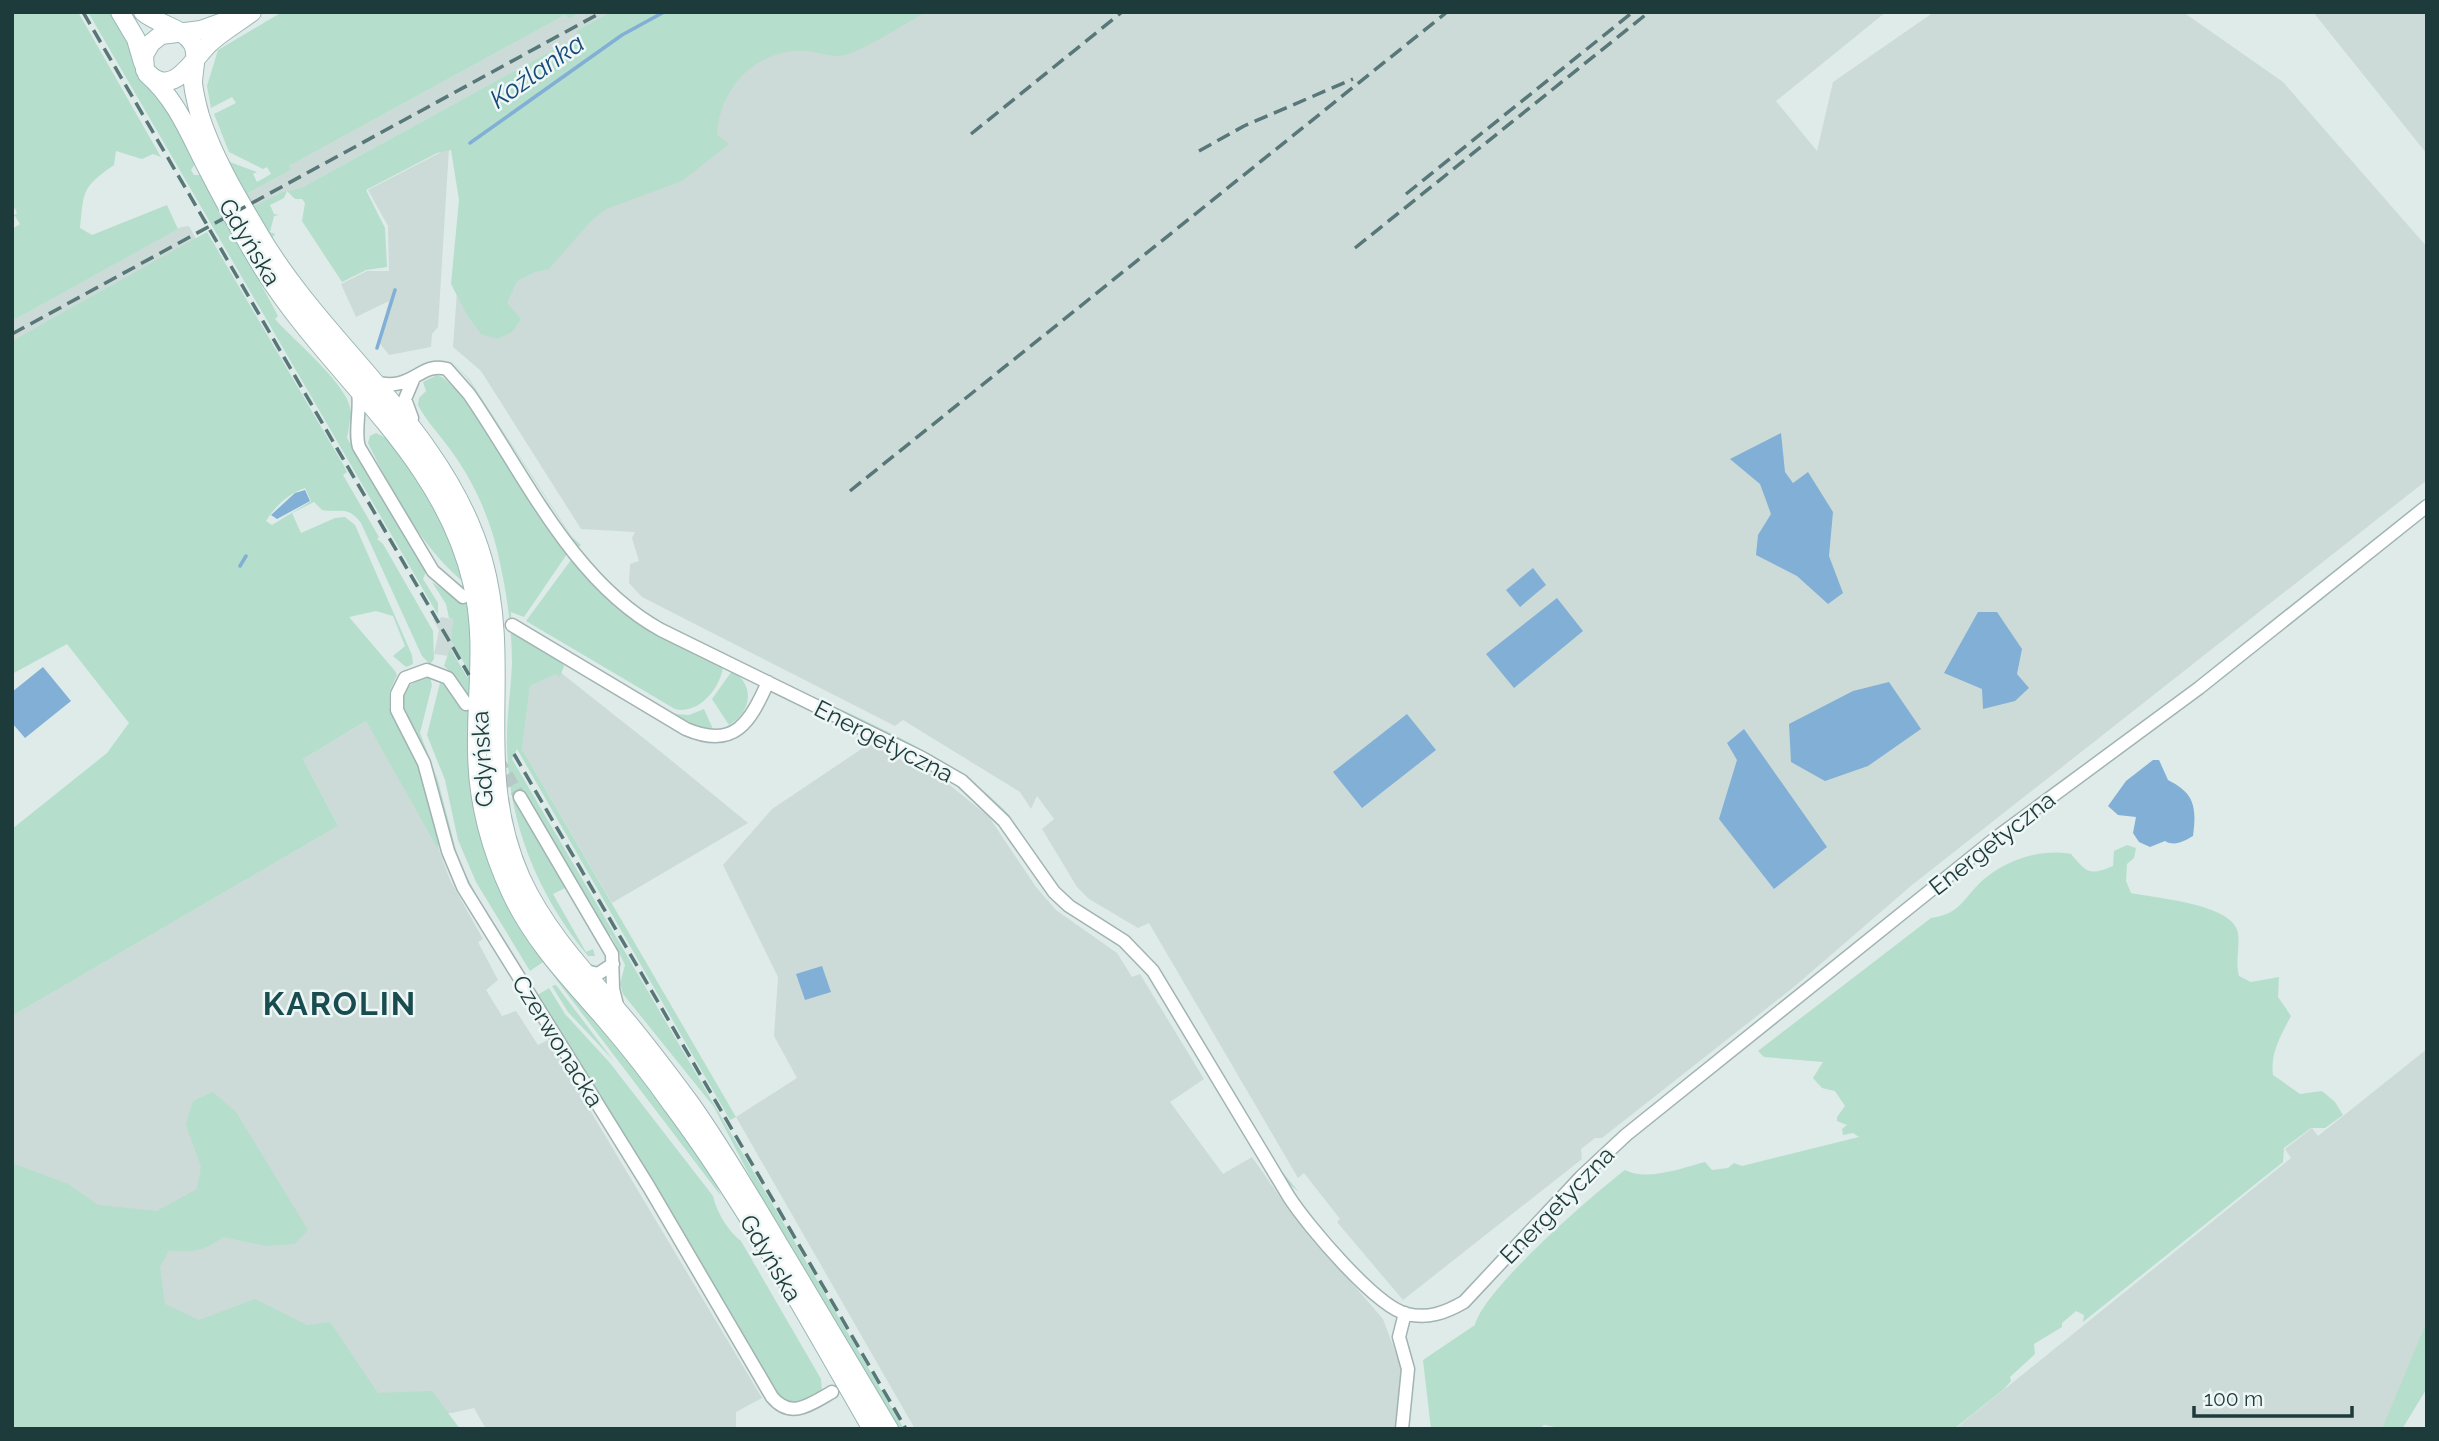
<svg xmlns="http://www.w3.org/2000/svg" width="2439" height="1441" viewBox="0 0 2439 1441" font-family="Raleway,sans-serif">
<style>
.built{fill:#ccdbd8}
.green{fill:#b5decc;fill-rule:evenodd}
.water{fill:#81afd5}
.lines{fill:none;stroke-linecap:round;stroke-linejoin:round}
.stream{stroke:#81afd5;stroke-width:3.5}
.street-tunnel{stroke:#b8c8c6;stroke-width:12;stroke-dasharray:12 6;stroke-linecap:butt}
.street-casing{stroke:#a1b3b2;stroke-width:15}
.secondary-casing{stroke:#9cb7b6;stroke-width:20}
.street{stroke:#fff;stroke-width:12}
.secondary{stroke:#fff;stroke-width:18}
.rail{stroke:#587778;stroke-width:3.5;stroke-dasharray:14 7;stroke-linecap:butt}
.labels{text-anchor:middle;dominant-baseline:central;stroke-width:5;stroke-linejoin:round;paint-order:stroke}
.street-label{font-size:24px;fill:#1e3b3c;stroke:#eef7f6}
.water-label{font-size:26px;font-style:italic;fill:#144b7b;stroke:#eef7f6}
.district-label{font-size:32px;font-weight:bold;letter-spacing:2px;fill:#194c4f;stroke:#eef7f6}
</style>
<rect width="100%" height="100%" fill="#deebe9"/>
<path class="built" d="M581 12H610L576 31 578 36 301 188 282 192 255 207 248 193 291 170 289 166 565 15 569 19Z
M701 12H1886L1776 101 1817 151 1833 82 1934 12H2183L2283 82 2427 247V480L1912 885 1795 986 1602 1138H1595L1581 1149 1582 1159 1403 1300 1337 1222 1340 1219 1304 1173 1298 1178 1149 923 1138 928 1089 899 1077 887 1042 829 1054 819 1037 796 1031 809 1020 792 903 720 895 726 642 597 629 583 630 564 639 561 632 538 635 532 581 529 481 371 453 347 462 223Z
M2313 12H2427V154Z
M449 148 438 327 432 334 431 347 389 355 378 341 389 301 356 317 341 284 367 271H389L388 226 368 190Z
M189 226 196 239 191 243 12 341V321L181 227Z
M436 617 439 622 441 617 453 619 451 641 455 649H451L449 656 434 654 439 630 433 619Z
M560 672 656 748 748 823 612 903 522 749 530 686Z
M366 721 436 841 450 880 483 939 478 942 498 980 486 990 502 1016 516 1011 538 1045 548 1040 762 1398 736 1412V1429H486L474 1408 452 1413 143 1415 55 1265 12 1158V1016L338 826 303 759Z
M869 744 946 782 989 817 1036 887 1056 910 1117 953 1132 977 1140 974 1204 1079 1170 1102 1223 1174 1252 1157 1292 1214 1383 1319 1405 1378 1396 1429H915L736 1117 797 1078 774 1036 778 977 723 865 772 809Z
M2427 1049V1388L2402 1429H1955L2291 1158 2285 1149 2312 1128 2318 1136Z"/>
<path class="green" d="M12 12H78L161 157 153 154 142 159 116 151 114 165C81 188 84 191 80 228L92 235 167 205 178 229 12 321V229L20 224 15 216 12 217 17 213 12 203Z
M88 12H112L129 38 138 75 161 96 196 162 191 170 194 175H202L278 316 275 319C293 340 354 389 351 415L354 416 350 420 347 438 426 572 423 579 438 603V615Z
M282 12H581L569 19 565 15 289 166 291 170 248 193 255 206 282 192 301 188 578 36 576 31 610 12H926C908 22 858 54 840 56 826 56 812 50 797 51 751 53 719 92 717 135L729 144 682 181 606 209 591 221 549 269 535 272 517 281 507 303 521 319 512 332 497 339 481 334 467 315 451 284 459 200 451 150 437 153 366 190 385 228 387 267 366 270 342 282 302 221 305 203 302 199H295L287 191 284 198 270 205 274 214 279 215 274 216 270 232 275 234 272 238 227 161 257 172 253 174 257 182 271 174 267 167 263 169 229 152 214 114 236 103 232 97 211 108 207 86 218 50Z
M207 232 344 466 347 472 343 475 379 537 377 539 383 544 433 631 434 659 430 664 422 656 361 523C348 505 340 513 322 510L314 502 292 513 301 533 335 518 345 517 355 525 412 655 413 664 406 667 393 656 405 646 393 616 376 611 349 617 395 671 397 675 389 693V708L417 758 439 839 438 849 366 721 303 759 338 826 12 1016V829L107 753 129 723 67 644 12 674V341ZM305 488 311 501 272 525 266 521C276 505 288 494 305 488Z
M451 361 469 379 572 537 581 545 578 547 468 379Z
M437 375C462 380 548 526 567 554L524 617 511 612 512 632 561 661 564 666 560 677 556 674 530 686 522 749 736 1117 730 1120 517 749 512 759 904 1429H897L770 1215 714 1107 623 994 620 984 625 965 611 935 597 943 565 888 553 894 586 952 593 949 595 956H588C539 897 509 825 507 748 506 719 511 691 512 663 512 630 507 595 500 563 492 523 476 485 452 452 441 436 426 421 418 405L419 398 426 391 423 382Z
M376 433 388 439 425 486 454 546 472 616 471 757 593 1016 660 1099 710 1171 721 1196 543 962 530 971 476 882 458 840 445 780 427 735 440 683 448 686 463 710 469 698 455 676 444 666 450 648 467 677 470 673 451 641 453 619 449 618 446 604 432 582 463 603 462 581C421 546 392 492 368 443L370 436Z
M571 560C614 615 661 637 723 667 720 689 698 715 675 709L526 621Z
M732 671C756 685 751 713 729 725L712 699Z
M423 677H430L432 685 420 733 438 781 459 862 486 913 458 863 434 772 403 711 402 699 407 687Z
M813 696C886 732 957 758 1013 819L979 787 949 766Z
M704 709 713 729 697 726 674 714 689 715Z
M2127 845 2136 848 2134 858 2127 864 2126 881 2131 893C2155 898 2234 904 2238 933 2240 948 2235 961 2239 976L2251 982 2279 977 2278 997 2291 1016C2281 1035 2270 1053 2273 1075L2300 1094 2322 1091 2335 1102 2343 1115 2325 1128H2311L2284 1148 2283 1162 2083 1322 2084 1315 2076 1311 2062 1323V1327L2034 1344 2035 1354 2010 1377 2011 1381 2004 1389 1954 1429H1566L1544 1425 1539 1429H1431L1423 1360 1475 1325C1483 1290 1592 1195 1625 1170 1647 1182 1685 1167 1705 1162L1712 1170 1728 1168 1734 1163 1742 1166 1859 1137 1853 1133 1843 1135 1842 1129 1847 1125 1837 1121V1117L1845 1106 1835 1091 1822 1088 1813 1078 1823 1062 1764 1057 1758 1051 1931 918C1961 914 1963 898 1983 880 2006 860 2041 848 2071 854 2087 873 2089 876 2113 866L2114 851Z
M1150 953 1279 1168 1299 1192 1287 1182Z
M556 985 613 1060 568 1012 552 986Z
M549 988 565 1014 610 1063 713 1196C717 1213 728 1231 741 1241L821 1379 822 1391 794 1405 779 1398 536 996Z
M213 1092 236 1112 308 1230 295 1244 266 1246 223 1237C206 1250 190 1254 169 1250L160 1267 165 1304 199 1320 255 1299 307 1325 330 1322 378 1393 432 1391 460 1429H12V1163L68 1184 98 1205 157 1211 197 1189 201 1167 186 1125 193 1101Z
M2427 1321V1388L2402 1429H2382Z"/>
<path class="water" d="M1781 433 1785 472 1793 483 1808 472 1833 512 1829 556 1843 593 1828 604 1797 576 1756 555 1758 535 1771 514 1760 484 1730 459Z
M305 490 310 501 277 519 271 515 295 493Z
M1533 568 1546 585 1520 607 1506 590Z
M1557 598 1583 631 1514 688 1486 654Z
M1978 612H1997L2022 649 2017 674 2029 688 2015 701 1983 709 1982 689 1944 673Z
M43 667 71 701 25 738 12 723V692Z
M1889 682 1921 729 1868 766 1825 781 1791 762 1789 724 1853 691Z
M1407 714 1436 750 1362 808 1333 772Z
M1744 729 1827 847 1774 889 1719 819 1737 760 1727 743Z
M2153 760H2159L2168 780C2194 793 2197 806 2193 836 2184 841 2175 847 2165 841L2150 847 2139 842 2133 833 2136 817 2118 815 2108 806 2126 781Z
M822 966 831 992 805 1000 796 974Z"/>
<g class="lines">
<path class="stream" d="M470 143 622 35 664 12
M377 348 395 290
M240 566 246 556"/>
<path class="street-tunnel" d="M498 759 520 797"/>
<g class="street-casing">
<path id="street" d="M375 382C412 393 420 361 447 369L469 394C525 475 572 581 661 630L922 758 962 781 1004 821 1054 892 1069 906 1124 941 1153 971 1289 1197C1307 1225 1376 1307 1407 1314 1428 1319 1445 1313 1464 1302L1581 1177 1626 1135 1997 837 2199 688 2427 506
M358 391C361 410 354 432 359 447L433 571 463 597
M412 418 405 399 413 380
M512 625 686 729C735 750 750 722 768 682
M466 704 448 678 427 670 405 678 397 694V710L424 763 448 851 463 887 649 1187 772 1397C791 1420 811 1404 832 1392
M520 797 612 954 613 989 618 1009
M582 970 598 974 613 964
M1402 1429 1408 1369 1399 1337 1405 1313"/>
</g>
<g class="secondary-casing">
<path id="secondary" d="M120 12 136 39 143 63
M143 12C157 24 183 28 192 43 199 54 193 70 193 83 194 94 197 105 200 116 213 157 237 197 259 234 325 347 446 430 483 560 514 671 472 768 521 878 545 930 582 969 619 1012 644 1041 667 1072 690 1103 722 1148 750 1196 778 1243 815 1305 852 1367 889 1429
M251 12 201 30 161 35 151 43 144 55 145 70C173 103 194 56 211 42 223 31 239 22 252 12
M147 74C176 99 189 133 206 166 224 201 243 236 264 270 331 377 442 454 472 582 486 639 476 691 477 748 477 797 490 848 511 893 534 942 570 979 605 1019 629 1047 652 1076 673 1106 748 1207 809 1320 872 1429"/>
</g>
<use href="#street" class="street"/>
<use href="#secondary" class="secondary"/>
<path class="rail" d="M83 12 469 675
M971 134 1122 12
M1199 151 1244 126 1353 79
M1406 194 1633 12
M1355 248 1649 12
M12 334 602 12
M850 491 1447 12
M514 754 906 1429"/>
</g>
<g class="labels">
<g class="street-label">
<text transform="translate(250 242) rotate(59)">Gdyńska</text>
<text transform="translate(884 741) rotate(27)">Energetyczna</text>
<text transform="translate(482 759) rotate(-93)">Gdyńska</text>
<text transform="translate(1992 843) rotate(-38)">Energetyczna</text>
<text transform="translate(558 1041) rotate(58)">Czerwonacka</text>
<text transform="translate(1557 1205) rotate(-46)">Energetyczna</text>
<text transform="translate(771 1258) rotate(59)">Gdyńska</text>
</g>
<g class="water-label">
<text transform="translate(537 71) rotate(-35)">Koźlanka</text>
</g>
<g class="district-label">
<text x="340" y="1003">KAROLIN</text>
</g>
</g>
<rect width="2439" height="1441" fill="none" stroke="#1e3b3c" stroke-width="28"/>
<path d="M2194 1406v10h158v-10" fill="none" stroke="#1e3b3c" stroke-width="3.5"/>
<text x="2204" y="1406" font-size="21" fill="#1e3b3c" stroke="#eef7f6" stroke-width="5" paint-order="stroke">100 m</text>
</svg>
